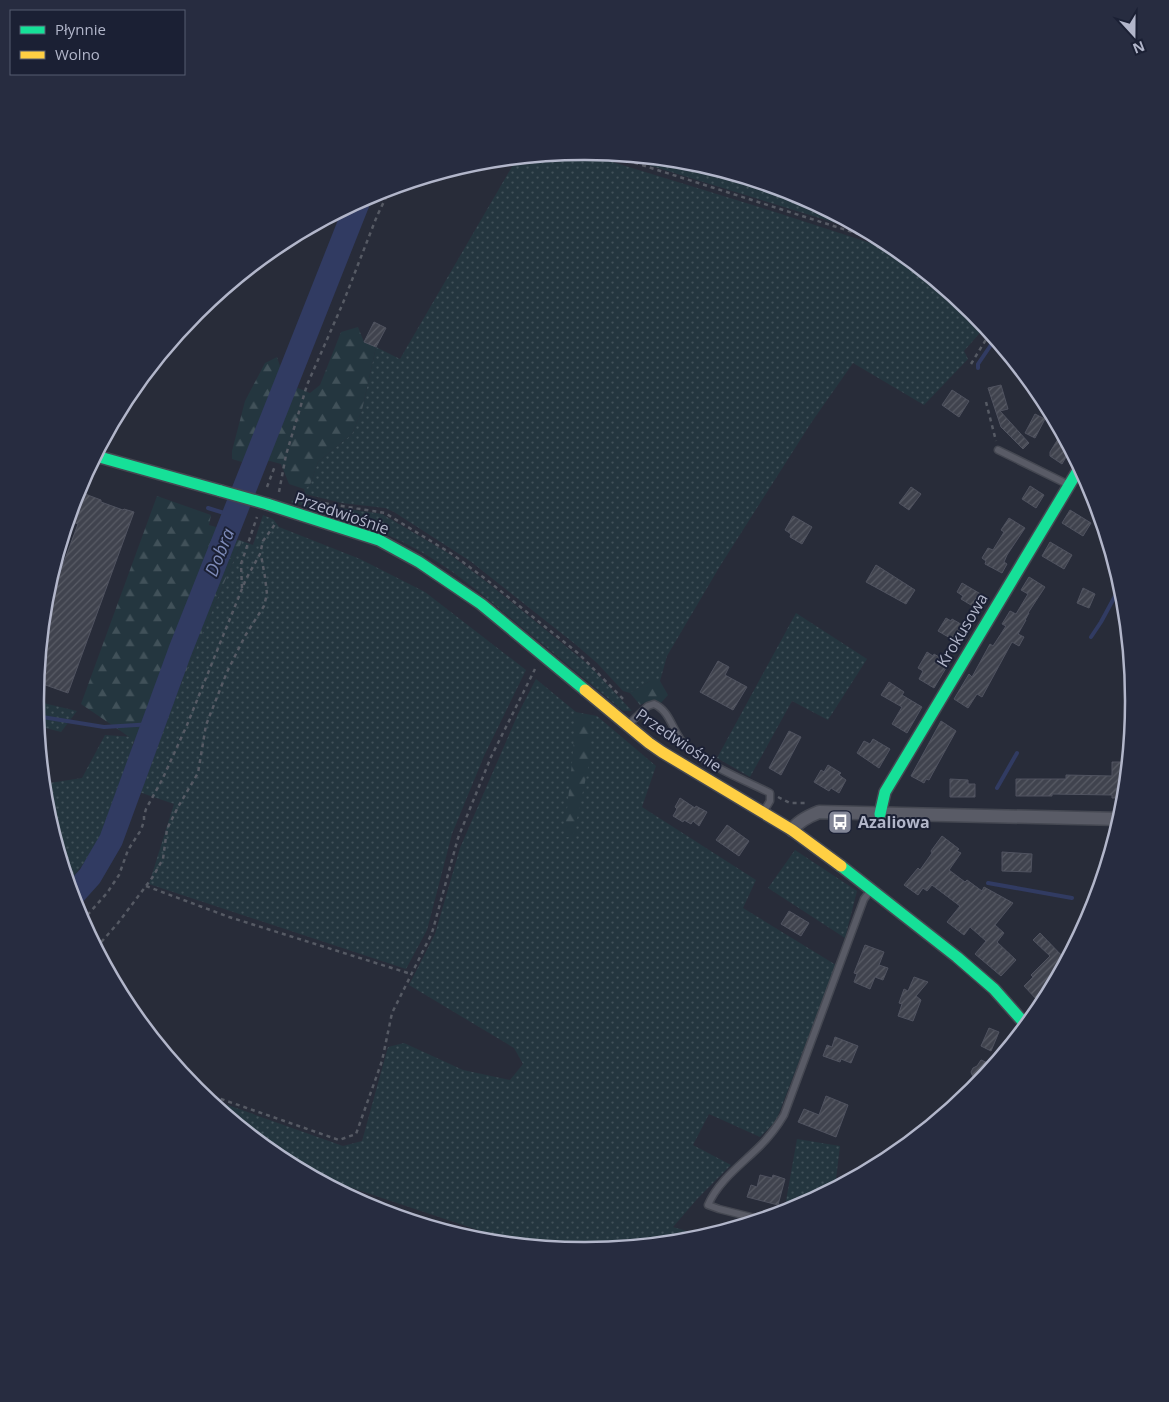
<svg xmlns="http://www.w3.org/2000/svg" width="1169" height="1402" viewBox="0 0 1169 1402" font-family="'Open Sans',sans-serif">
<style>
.grass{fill:url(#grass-dots)}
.forest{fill:url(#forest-firs)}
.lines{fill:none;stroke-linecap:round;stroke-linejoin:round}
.stream{stroke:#313b62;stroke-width:4}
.river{stroke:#313b62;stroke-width:24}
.building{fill:url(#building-hatch);stroke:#505360}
.lane-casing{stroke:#454852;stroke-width:9}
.street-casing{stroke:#454852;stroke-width:15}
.fast-casing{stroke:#454852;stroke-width:14}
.slow-casing{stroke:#454852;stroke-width:14}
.path{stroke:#565a64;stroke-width:2.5;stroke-dasharray:4 4;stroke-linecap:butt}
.lane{stroke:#595b66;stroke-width:6}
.street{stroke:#595b66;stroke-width:12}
.fast{stroke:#16e098;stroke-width:11}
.slow{stroke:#ffcf43;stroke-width:11}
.rail{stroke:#5c5f6a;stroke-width:4;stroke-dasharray:5 5;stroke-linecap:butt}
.fast-bridge-casing{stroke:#454852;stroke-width:14;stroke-linecap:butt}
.fast-bridge{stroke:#16e098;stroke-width:11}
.labels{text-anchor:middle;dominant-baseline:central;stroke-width:4;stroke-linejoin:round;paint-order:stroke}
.street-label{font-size:16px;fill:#b2b6ca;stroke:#1b2034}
.poi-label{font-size:16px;font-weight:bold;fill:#b2b6ca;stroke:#1b2034;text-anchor:start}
.water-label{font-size:18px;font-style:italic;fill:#7e8bb9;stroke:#1b2034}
.rim{fill:none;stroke:#b2b6ca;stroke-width:2.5}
</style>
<defs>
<pattern id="grass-dots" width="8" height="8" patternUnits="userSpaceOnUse" patternTransform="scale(1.25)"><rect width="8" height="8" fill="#24363f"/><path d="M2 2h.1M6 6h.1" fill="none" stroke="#415159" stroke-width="1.8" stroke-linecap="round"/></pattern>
<pattern id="forest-firs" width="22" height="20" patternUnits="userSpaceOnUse" patternTransform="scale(1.25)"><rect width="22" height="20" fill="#24363f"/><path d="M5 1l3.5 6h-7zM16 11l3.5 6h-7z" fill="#415159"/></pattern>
<pattern id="building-hatch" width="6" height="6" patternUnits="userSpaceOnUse" patternTransform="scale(1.25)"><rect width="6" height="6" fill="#40434e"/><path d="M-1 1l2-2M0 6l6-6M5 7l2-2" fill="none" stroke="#595c66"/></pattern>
</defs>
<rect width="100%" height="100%" fill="#282c39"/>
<path class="grass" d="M580 152 775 212 901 253 973 313 985 327 964 351 968 359 924 405 853 363 811 423 720 566 667 656 660 681H650L630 693 623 691 597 663 575 644 470 561 394 512 385 508 342 503 305 494 304 489 310 485 318 462 352 434 362 410 376 347 400 359 517 158Z
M616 155 692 162 795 193 871 234Z
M292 500 299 502 382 514 448 553 488 583 590 666 632 711H623C589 682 555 654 520 626 487 598 454 570 416 549 376 527 334 515 291 502Z
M263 515 273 519 279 527 360 559 425 592 526 670 484 756 452 834 427 930 406 969 149 884 174 804 139 792 151 754 242 541 253 545Z
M796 613 867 659 828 720 792 701 750 777 717 758Z
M536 679 576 712 597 716 656 766 642 807 756 880 743 908 836 965 776 1121 760 1137 709 1114 693 1145 731 1165 698 1198 673 1227 704 1236 691 1240 584 1250 520 1244 310 1174 279 1158 205 1097 343 1146 362 1141 388 1047 404 1043 463 1070 510 1080 523 1064 514 1048 409 985 435 934 460 848 518 714Z
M35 701 77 711 61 732 38 726Z
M105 735 135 737 107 834 68 883 46 808 43 784 82 778Z
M795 850 857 891 845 938 768 888Z
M797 1139 840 1146 835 1187 795 1209 784 1212Z"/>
<path class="forest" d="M358 327 364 342 376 347 362 410 352 434 318 462 310 485 304 489 289 484 281 464 270 461 263 462 293 386 310 393 320 385 341 332Z
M277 357 282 372 242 462 232 459V451L245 401 265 363Z
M157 496 211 515 209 525 223 529 191 615 202 618 234 539 242 541 151 754 125 734 81 704Z
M650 681H660L668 695 660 704 649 701 640 705 630 693Z
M576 714 590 716V759L573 837H564L572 763Z"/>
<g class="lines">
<path class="stream" d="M978 368V364L995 339
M208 508 234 516
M1091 637 1101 622 1121 585
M36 716 104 727 153 724
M997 788 1017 753
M988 883 1072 898"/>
<path class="river" d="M72 896 90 876 111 840 180 651 358 202"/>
</g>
<path class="building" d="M374 322 386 328 376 347 364 342Z
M1001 385 1008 409 1000 411 1029 443 1023 449 1001 427 988 388Z
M952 390 969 401 959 417 942 405Z
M1035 414 1045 419 1035 438 1025 433Z
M1058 439 1067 444 1070 450 1062 464 1050 456V452Z
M1030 486 1044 495 1036 508 1022 499Z
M911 487 921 494 909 510 899 503Z
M85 494 101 500V502L123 510 124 509 134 512 68 693 37 682 43 618 78 524 75 523Z
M1070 510 1091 523 1083 536 1062 523Z
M793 516 812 527 802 544 790 537 791 534 785 530Z
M1009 518 1025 528 1007 555 1004 562 1007 564 1002 573 985 564 986 561 982 558 988 548 993 550 1004 532 1001 530Z
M1050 542 1072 555 1064 569 1042 556Z
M876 565 915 590 906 604 866 582Z
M1029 577 1045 587 1028 613H1029L1025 620H1026L1018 634 1024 637 1019 646 1012 642 982 697 977 694 968 708 954 699 969 674 972 677 990 644 993 646 1006 626 1002 624 1010 611 1016 614 1028 594 1021 590Z
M962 583 984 596 976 608 961 599 963 596 957 592Z
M1083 588 1095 594 1089 608 1077 603Z
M946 618 951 621 952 619 966 627 957 642 938 631Z
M927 652 933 656 934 654 949 663 934 688 919 679 923 671 918 668Z
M718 661 729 667 725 675 747 687 733 710 700 692Z
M889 682 904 692 902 695 922 707 907 733 892 724 902 707 881 695Z
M941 721 956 731 929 780 926 779 924 783 911 776Z
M789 731 801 737 781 775 769 768Z
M873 739 890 749 879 768 857 753 864 741 870 744Z
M1112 762H1128L1124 798H1112V795L1052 794V796H1016V779H1066V775L1112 776Z
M828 765 841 773 839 775 846 780 839 793 831 788 829 791 814 782 821 770 824 772Z
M950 779 968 780V784H975V797H950Z
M680 798 695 808 696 806 707 812 699 826 693 821 691 824 684 820 683 822 673 816 677 809 675 807Z
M727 825 749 841 739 856 716 840Z
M942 836 959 849 957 851 961 853 949 870 965 882 967 880 982 891 984 887 1013 903 995 925 1004 933 997 942 1016 960 1001 976 975 954 986 941 970 927 964 935 947 922 960 906 932 885 927 891 923 888 918 895 904 885 918 868 920 870 932 853 931 851Z
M1002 852 1032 854 1031 872 1002 871Z
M789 911 809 923 801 936 781 924Z
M1040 933 1066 960 1049 978 1054 983 1038 1001 1024 986 1033 977 1031 975 1050 956 1033 940Z
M865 945 884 952 879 965 888 968 883 980 875 977 870 989 854 982 857 974 854 973Z
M914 977 928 982 916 996 921 1000 913 1021 898 1016 902 1004 899 1003 904 989 908 991Z
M989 1028 999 1032 991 1051 981 1046Z
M835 1037 858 1046 851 1063 841 1059 840 1062 823 1056 827 1045 832 1047Z
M981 1060 993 1065 980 1080 973 1077 971 1072 973 1068 977 1066Z
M826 1096 848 1105 836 1137 798 1122 804 1109 819 1115Z
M760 1175 772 1178 773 1175 785 1179 778 1205 747 1197 751 1185 757 1187Z"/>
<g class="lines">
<g class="lane-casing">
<path id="lane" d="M998 450 1067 484
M630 723 648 706 654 704C671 711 673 734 686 746 710 767 742 779 770 793V801L764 811
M759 1219 719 1209 708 1205C718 1181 742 1164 760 1146 769 1137 777 1127 784 1115L864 899 871 890"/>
</g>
<g class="street-casing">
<path id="street" d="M792 830C798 821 809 816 819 812L1120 819"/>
</g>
<g class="fast-casing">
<path id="fast" d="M96 456 221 491
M267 504 379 540 419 562 481 604 585 690
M880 814 885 792 1080 467
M841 866 957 957 994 989 1026 1025"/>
</g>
<g class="slow-casing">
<path id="slow" d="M585 690 649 743 662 752 792 830 841 866"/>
</g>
<path class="path" d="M604 153 887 243
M971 364 990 333
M986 402 996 441
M267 487 275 466
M279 492 286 455 307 385 343 303 377 216 390 189
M317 502 385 513 452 554 487 580 579 654 625 701
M242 588 241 564 257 517
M778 797 790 803H806
M146 886 229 917 411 974
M82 921 107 893 119 875 128 850 141 830 144 821V816L146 809 162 780 187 725 246 579 260 554 263 541 276 523
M96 948 118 923 152 878 163 859 167 829 178 807 198 773 206 725 227 672 245 636 264 606 267 594 265 577 261 555
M198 1091 339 1140 356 1134 382 1061 392 1013 432 933 458 838 491 757 535 669"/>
<use href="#lane" class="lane"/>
<use href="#street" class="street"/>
<use href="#fast" class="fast"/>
<use href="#slow" class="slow"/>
<path class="rail" d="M348 1194 490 1241"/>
<g class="fast-bridge-casing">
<path id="fast-bridge" d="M221 491 267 504"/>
</g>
<use href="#fast-bridge" class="fast-bridge"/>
</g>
<defs>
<g id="bus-square" transform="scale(1.25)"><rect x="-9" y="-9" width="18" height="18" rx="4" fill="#828697" stroke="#1b2034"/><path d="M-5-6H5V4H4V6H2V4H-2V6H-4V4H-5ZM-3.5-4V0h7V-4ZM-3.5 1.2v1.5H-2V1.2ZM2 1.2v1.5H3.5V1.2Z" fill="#fff"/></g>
</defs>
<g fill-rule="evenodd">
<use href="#bus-square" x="840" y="822"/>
</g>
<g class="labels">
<g class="street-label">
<text transform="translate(342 513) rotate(19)">Przedwiośnie</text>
<text transform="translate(962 630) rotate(-59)">Krokusowa</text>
<text transform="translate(679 740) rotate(34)">Przedwiośnie</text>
</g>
<g class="poi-label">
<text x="858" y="822">Azaliowa</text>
</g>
<g class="water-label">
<text transform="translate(219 552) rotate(-68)">Dobra</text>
</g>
</g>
<path d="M0 0H1169V1402H0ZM584 160H585A540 540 0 0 1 1125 700V702A540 540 0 0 1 585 1242H584A540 540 0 0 1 44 702V700A540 540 0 0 1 584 160Z" fill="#272c40" fill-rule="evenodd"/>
<path class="rim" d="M584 160H585A540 540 0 0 1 1125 700V702A540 540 0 0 1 585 1242H584A540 540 0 0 1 44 702V700A540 540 0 0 1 584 160Z"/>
<rect x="10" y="10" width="175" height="65" fill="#1b2034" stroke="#575c70"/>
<rect x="20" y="26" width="25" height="8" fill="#16e098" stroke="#575c70"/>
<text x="55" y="35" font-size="15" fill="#b2b6ca">Płynnie</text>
<rect x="20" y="51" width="25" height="8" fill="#ffcf43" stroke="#575c70"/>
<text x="55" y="60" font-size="15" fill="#b2b6ca">Wolno</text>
<g transform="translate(1134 35) rotate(159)" stroke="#1b2034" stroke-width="4" paint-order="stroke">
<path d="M0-4L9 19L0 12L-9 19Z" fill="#b2b6ca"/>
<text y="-8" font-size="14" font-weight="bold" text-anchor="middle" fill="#b2b6ca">N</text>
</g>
</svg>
